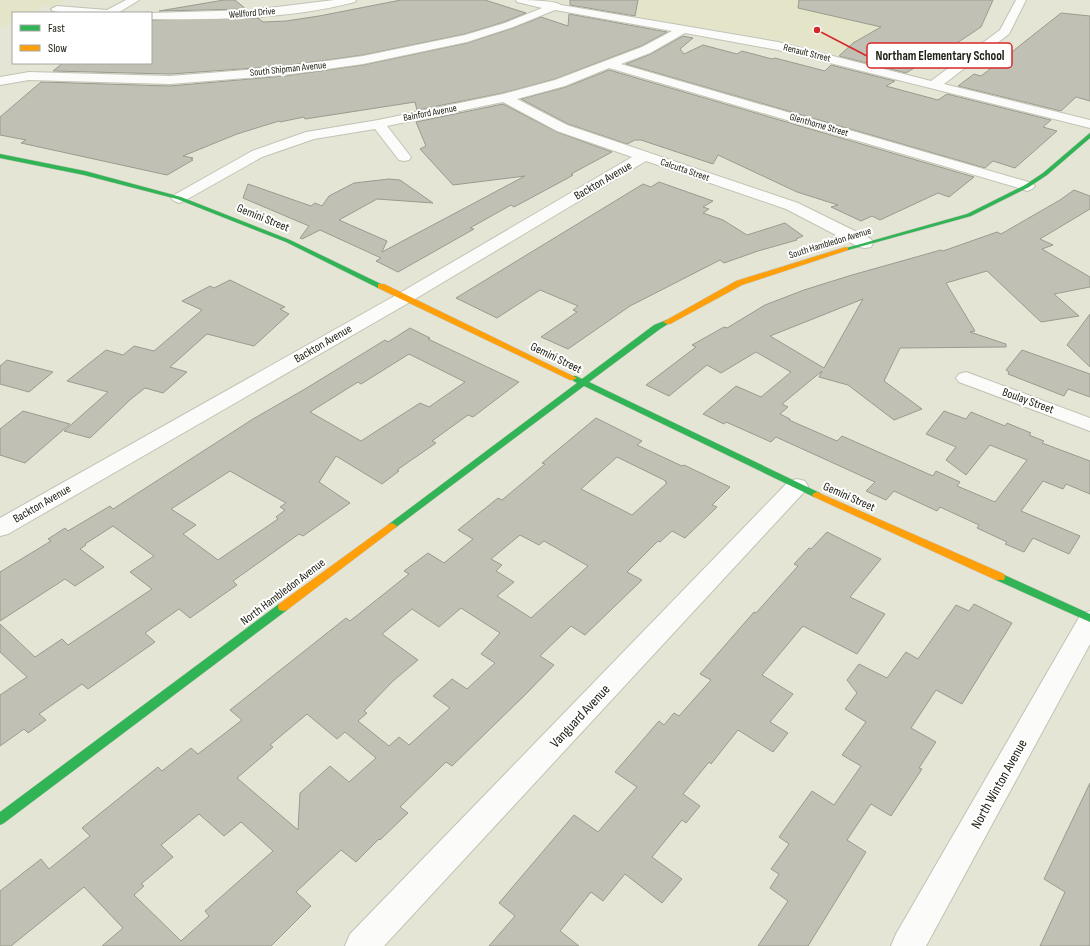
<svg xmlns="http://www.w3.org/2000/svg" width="1090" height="946" viewBox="0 0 1090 946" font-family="'Sofia Sans Condensed',sans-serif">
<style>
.built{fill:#e3e4c8}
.building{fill:#c0c1b4;stroke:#9a9b8e;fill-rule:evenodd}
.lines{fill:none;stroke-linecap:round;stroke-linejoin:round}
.street-casing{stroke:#c2c2b5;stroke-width:2}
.fast-casing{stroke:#c2c2b5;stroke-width:1}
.slow-casing{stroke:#c2c2b5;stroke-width:1}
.street{fill:#fbfbf9;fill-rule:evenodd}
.fast{fill:#30b455;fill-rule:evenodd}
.slow{fill:#ff9f0a;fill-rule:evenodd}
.labels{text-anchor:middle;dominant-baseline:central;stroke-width:4;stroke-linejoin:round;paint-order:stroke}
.far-street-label{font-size:10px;fill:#212116;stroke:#fff}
.street-label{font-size:12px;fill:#212116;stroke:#fff}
.near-street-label{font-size:14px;fill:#212116;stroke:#fff}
.leader{fill:none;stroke:#d62828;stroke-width:1.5}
.callout-dot{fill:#d62828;stroke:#fff;stroke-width:1.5}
.callout{fill:#fff;stroke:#d62828;stroke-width:1.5}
.callout-label{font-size:13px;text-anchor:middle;font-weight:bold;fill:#212116}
</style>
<rect width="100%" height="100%" fill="#e4e5d4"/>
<path class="built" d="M0 0H66L53 7 43 6 28 13H13V21L0 27Z
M579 0H949L864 61 780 40 570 6Z"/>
<path class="building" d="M224 0H235L246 9 159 11Z
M401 0H485L526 13 504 22 465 34 363 55 284 66 170 74 53 71 63 63H151V20L258 18 263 22 286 21 319 16Z
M570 0H638L635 16 570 5Z
M799 0H993L981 27 933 59H929L906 73 839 56 853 43 881 27 798 8Z
M1061 13 1090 16V101L1076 97 1061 111 958 86 974 74 981 76 994 66Z
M569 14 667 32 641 46 555 79 503 93 417 110 415 102 305 119 304 117 280 122 279 121 237 134 183 156 193 158 191 159 193 160 167 175 21 143 26 140 0 135V117L41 82 170 86 284 76 363 65 467 43 513 28 541 17 568 26Z
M683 36 693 38 680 49 684 54 703 45 737 54 742 51 772 59 775 58 825 71 831 65 895 81 886 86 938 100 947 94 1051 120 1043 127 1057 131 1015 168 993 161 985 168 626 64 651 54Z
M609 70 974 177 949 197 938 193 880 220 872 216 861 221 831 207 838 205 797 192 718 155 713 164 641 140H635L627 144 568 124 521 99 566 87Z
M503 104 557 132 612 152 571 174 573 175 568 178 514 207 511 205 470 228 474 229 398 272 376 261 381 258 320 230 302 239 300 238 309 226 243 198 248 184 311 206 315 203 322 206 329 196 354 183 389 179 400 180 433 203 377 199 339 220 387 241 382 252 525 176 453 185 420 149 426 146 416 122Z
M659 182 713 201 703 207 709 209 703 213 723 220 747 235 785 223 803 236 796 239 797 240 758 251 724 263 720 260 630 306 568 349 541 337 577 312 573 310 578 306 540 290 497 318 456 298 643 184 651 187Z
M1074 190 1090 196V209L1040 239 1053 245 1042 249 1090 277V287L1054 294 1079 316 1041 322 987 271 946 283 975 331 970 332 1006 344V347L900 348 884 381 922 409 894 420 848 385 819 377 822 371 782 404 788 407 780 414 790 419 789 420 837 441 842 436 933 476 936 471 960 482 957 486 995 502 1027 460 990 445 966 475 946 460 956 447 926 434 944 411 966 419 971 412 1005 426 1007 423 1031 433 1029 435 1044 441 1042 443 1090 461V494L1066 484 1063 489 1043 481 1021 511 1080 536 1069 554 1033 538 1024 552 1005 544 1007 542 977 528 979 525 940 507 937 511 894 491 886 500 866 491 875 482 776 437 771 442 726 422 724 424 703 414 736 386 761 397 791 372 756 352 721 373 707 365 669 396 646 385 696 347 692 345 724 327 727 328 765 305 804 290 852 275 941 250 943 251 997 232 1001 234 1060 200ZM863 299 824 368 770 336Z
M230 280 285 307 280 309 289 314 254 346 207 334 170 367 187 372 163 393 145 388 131 399 90 438 64 431 108 392 67 381 106 350 123 355 134 346 154 351 202 310 182 301 210 286 214 288Z
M1090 314V367L1067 345Z
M410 328 430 338 428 339 519 382 473 417 468 415 432 441 436 443 397 470 399 471 382 484 336 456 319 482 350 503 303 536 299 534 233 581 237 585 190 618 179 609 145 633 155 642 88 689 82 684 39 714 46 720 28 733 24 729 0 746V695L27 677 0 652V624L35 657 62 639 68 645 152 589 130 572 154 556 113 526 85 544 86 545 80 549 104 567 75 586 65 579 0 621V572L51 541 48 539 65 528 68 531 110 506 113 509 253 419 305 389 385 340 388 342ZM409 354 465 382 429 407 420 403 361 441 310 412 358 382 361 384ZM230 471 286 503 280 507 285 510 276 517 278 519 218 560 183 534 196 525 171 509Z
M1022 350 1090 374V397L1068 389 1064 396 1008 374 1009 372 1006 370Z
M7 360 53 372 29 392 0 384V366Z
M23 411 70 424 25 463 0 455V429Z
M596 418 642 441 637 445 682 466 684 465 730 487 712 505 717 507 685 538 672 531 660 542 658 541 627 572 642 580 585 635 571 626 540 656 554 665 526 694 452 766 446 762 400 807 408 813 380 840 379 839 356 862 341 850 296 892 311 906 271 946H102L123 928 84 887 11 946H0V891L41 859 49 869 90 836 82 828 158 767 162 771 191 748 198 754 242 720 230 710 346 618 350 621 409 574 404 571 428 553 444 563 473 539 458 530 498 498 502 500 545 464 542 463ZM617 457 666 481 665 482 667 483 632 515 581 489ZM520 535 539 545 544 541 588 566 531 618 497 596 514 582 496 571 502 565 491 559ZM461 608 500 633 481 654 495 663 467 689 452 679 433 696 450 708 409 745 399 737 389 746 358 721 367 713 364 711 393 681 418 660 382 634 412 609 439 627ZM307 714 337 739 345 732 376 758 349 782 330 766 300 793 298 830 237 778 273 747 270 745ZM199 814 224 836 241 822 273 851 205 911 209 916 181 941 134 895 144 886 141 884 173 857 161 845Z
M827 532 881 559 850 597 885 614 857 654 803 626 762 675 793 694 770 722 788 733 773 752 738 730 711 764 709 762 683 794 700 806 686 823 682 820 652 857 682 879 662 903 625 874 603 901 591 892 560 931 579 946H489L515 916 499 903 574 815 598 832 637 787 615 772 659 721 664 725 674 713 679 716 711 680 700 674 754 612 756 613 798 566 794 564 809 548 811 549Z
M974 604 1012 623 962 704 936 690 911 728 936 742 919 768 922 769 891 816 871 804 847 840 866 852 808 946H758L788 901 770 888 779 874 771 869 789 844 779 837 812 791 834 805 861 766 842 755 866 722 845 709 857 693 847 680 859 664 887 678 906 652 918 659 956 605 969 611Z
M1090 783V946H1040L1065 892 1044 879Z"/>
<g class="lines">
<g class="street-casing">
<path id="street" d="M126 0H139L118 13H65L53 11 51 9 57 6 107 10Z
M334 0H356L355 2C289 19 219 20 151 19V13H150L252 10Z
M516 0C526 0 553 0 561 5L778 42 931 81 1000 30 1016 0H1026L1009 34 944 84 1090 120V128L778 50 685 33 650 53 621 64 1032 183 1035 186 1032 189 1027 191 1022 189 609 68 565 86 517 99 567 125 798 203 871 239 873 243 871 247 865 248 859 247 786 209 646 161 410 302 8 534 0 536V518L398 294 632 157 557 131 503 102 387 126 411 157 409 160 404 161 399 160 375 129 314 139 262 157 184 201 179 203 174 201 171 198 174 195 252 151 306 132 378 120 503 94 555 80 642 47 672 31 555 10 513 27 467 42 363 64 284 75 170 84 29 80 0 85V77L29 72 170 76 284 67 363 56 465 35 505 23 542 8 517 2Z
M966 372 1090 418V431L959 382 956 378 959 374Z
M797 479 805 481 808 486 805 491 384 946H345L350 934 789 481Z
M1090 611V644L926 946H891L896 934 1081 614Z"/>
</g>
<g class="fast-casing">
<path id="fast" d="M1090 133V138L1047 175 1029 187 971 216 848 250H844L843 249 967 214 1025 185 1043 173Z
M0 154 85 171 181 197 290 240 385 286 381 288H378L286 242 177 199 84 175 0 158Z
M667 320 671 322 660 329 589 382 820 493 822 495 820 497H814L584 386 395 528H389L387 526 389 524 577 383 569 378 570 376H576L582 379 654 325Z
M1000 573 1090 614V622L996 580 995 577 996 574Z
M283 603 287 604 288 607 287 610 4 823 0 825V812L279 604Z"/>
</g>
<g class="slow-casing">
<path id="slow" d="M846 247 848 248V250L742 285 670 324H667L663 322 736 281Z
M378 284H384L577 378 573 380H570L378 288Z
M817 492 1004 574 1005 577 1004 580H996L814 497 812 495 814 493Z
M392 523 397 526 395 528 287 610 283 611 279 610 278 607 279 604 389 524Z"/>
</g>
<use href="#street" class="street"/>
<use href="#fast" class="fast"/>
<use href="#slow" class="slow"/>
</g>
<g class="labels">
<g class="far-street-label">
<text transform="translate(252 13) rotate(-5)">Wellford Drive</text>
<text transform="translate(807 53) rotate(14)">Renault Street</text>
<text transform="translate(288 69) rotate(-6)">South Shipman Avenue</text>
<text transform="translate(430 113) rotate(-11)">Bainford Avenue</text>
<text transform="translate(819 125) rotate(16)">Glenthorne Street</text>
<text transform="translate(685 170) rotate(19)">Calcutta Street</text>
<text transform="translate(830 243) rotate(-17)">South Hambledon Avenue</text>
</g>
<g class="street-label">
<text transform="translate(603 181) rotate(-30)">Backton Avenue</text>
<text transform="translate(263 218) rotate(22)">Gemini Street</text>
<text transform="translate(323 344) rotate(-30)">Backton Avenue</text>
<text transform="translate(556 358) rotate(26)">Gemini Street</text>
<text transform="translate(1028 401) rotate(20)">Boulay Street</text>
<text transform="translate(849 497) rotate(24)">Gemini Street</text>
<text transform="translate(42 504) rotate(-30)">Backton Avenue</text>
<text transform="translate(283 592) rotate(-37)">North Hambledon Avenue</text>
</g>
<g class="near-street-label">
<text transform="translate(580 716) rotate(-47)">Vanguard Avenue</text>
<text transform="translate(999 784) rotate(-61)">North Winton Avenue</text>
</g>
</g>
<path class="leader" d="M817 30L867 56"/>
<circle class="callout-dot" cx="817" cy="30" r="4"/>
<rect class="callout" x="867" y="43" width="145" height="25" rx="4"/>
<g class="callout-label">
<text x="940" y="60">Northam Elementary School</text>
</g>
<rect x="12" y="12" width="140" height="52" fill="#ffffff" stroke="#a6a6a2"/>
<rect x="20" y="25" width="20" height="6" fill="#30b455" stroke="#a6a6a2"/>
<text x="48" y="32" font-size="12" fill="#212116">Fast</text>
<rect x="20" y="45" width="20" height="6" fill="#ff9f0a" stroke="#a6a6a2"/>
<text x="48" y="52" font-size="12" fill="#212116">Slow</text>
</svg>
